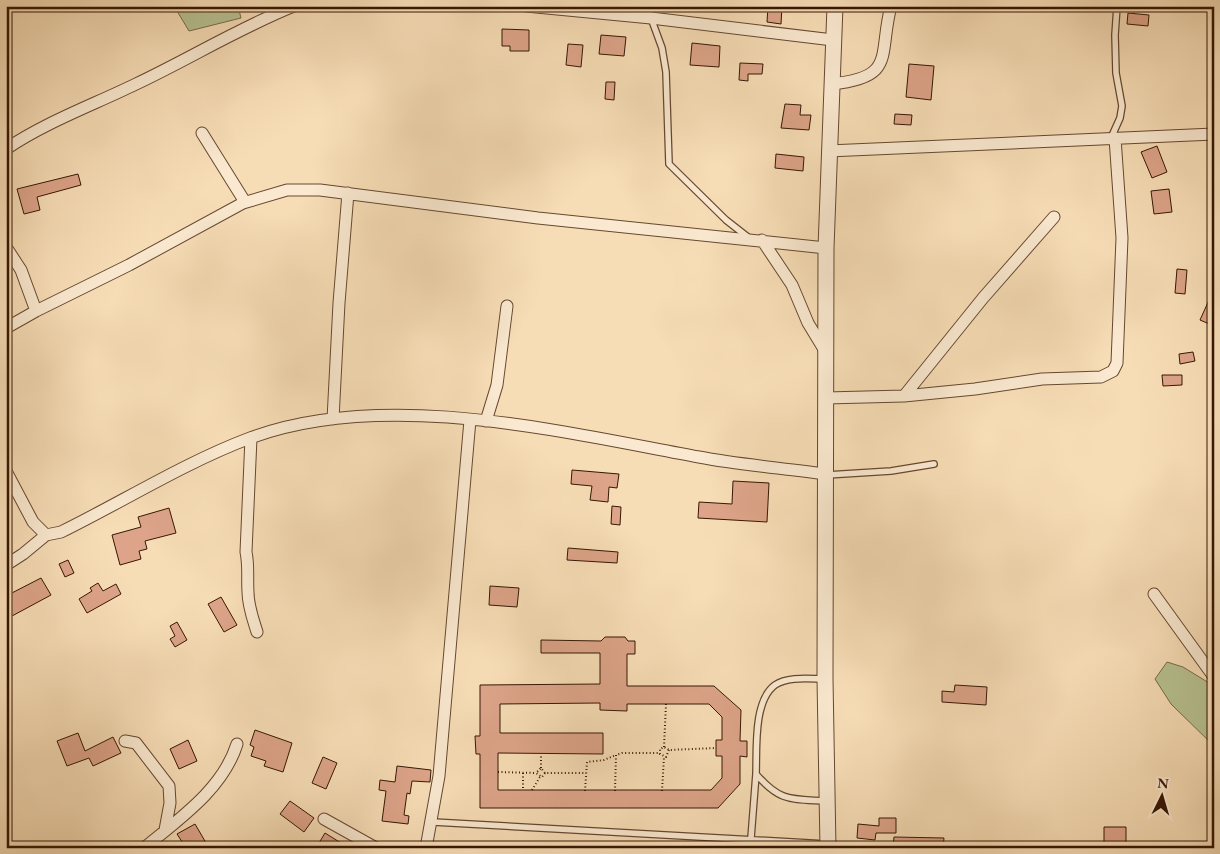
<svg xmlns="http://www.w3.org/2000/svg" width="1220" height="854" viewBox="0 0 1220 854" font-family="'EB Garamond',serif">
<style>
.green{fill:#b8c292;stroke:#776c4b}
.building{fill:#dda489;stroke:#361704;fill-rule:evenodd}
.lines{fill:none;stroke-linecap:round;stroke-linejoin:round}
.service-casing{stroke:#664830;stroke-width:8}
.minor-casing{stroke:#664830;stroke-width:13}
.tertiary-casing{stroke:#664830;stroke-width:17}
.path{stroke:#361704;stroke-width:2;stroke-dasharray:1 2.5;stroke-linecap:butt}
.service{stroke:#fae9d0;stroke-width:5.5}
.minor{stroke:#fae9d0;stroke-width:11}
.tertiary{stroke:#fae9d0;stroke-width:15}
</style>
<rect width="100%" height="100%" fill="#f7ddb6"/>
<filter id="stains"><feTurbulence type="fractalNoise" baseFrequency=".004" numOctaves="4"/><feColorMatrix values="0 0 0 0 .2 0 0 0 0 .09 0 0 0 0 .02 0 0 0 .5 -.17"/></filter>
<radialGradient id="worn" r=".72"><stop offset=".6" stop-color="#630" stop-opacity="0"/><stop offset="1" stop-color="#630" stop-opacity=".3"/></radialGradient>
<path class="green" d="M174 6H238L241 18 189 31Z
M1167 662 1183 667 1214 686V746L1171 704 1155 679Z"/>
<path class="building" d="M768 6H782L781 24 767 22Z
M1128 13 1149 15 1148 26 1127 24Z
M502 29 529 30V51H510V46H502Z
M601 35 626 37 624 56 599 54Z
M692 43 720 46 719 67 690 65Z
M568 44 583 45 581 67 566 65Z
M740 63 763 64 762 74H748V81L739 80Z
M909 64 934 66 931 100 906 97Z
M606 82H615L614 100 605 99Z
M785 104 801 105 800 115H811L809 130 781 128Z
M895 114 912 115 911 125 894 124Z
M1157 146 1167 172 1152 178 1141 152Z
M776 154 804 157 803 171 775 168Z
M78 174 81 185 37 197 40 210 24 214 17 189Z
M1169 189 1172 212 1154 214 1151 191Z
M1177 269 1187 270 1185 294 1175 293Z
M1214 289V326L1200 320Z
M1193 352 1195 361 1180 364 1179 354Z
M1162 375H1182V385L1163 386Z
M572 470 619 474 617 488 609 487 608 502 590 500 592 486 571 484Z
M733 481 769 483 767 522 698 518 699 502 732 504Z
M612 506 621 507 620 525 611 524Z
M169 508 176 533 145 541 147 549 139 551 141 559 120 565 112 535 141 527 138 517Z
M568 548 618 552 617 563 567 560Z
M68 560 74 573 65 577 59 564Z
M41 578 51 595 12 616 6 606V596Z
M98 583 103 591 116 584 121 594 87 613 79 599 92 591 90 588Z
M490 586 519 588 517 607 489 605Z
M221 597 237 625 224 632 208 604Z
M177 622 187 640 175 647 170 639 175 636 170 626Z
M605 637H625L628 641H635V654H627V686H714L741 710 740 741H747V757L740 756V784L718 808H480V754H476L475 736H480V685L600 684V653H541V640L601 641ZM600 703V710L627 711V704H709L722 717V740H716V756H722V778L711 790H498V753L603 754V733H500V704Z
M955 685 987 687 986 705 942 702V691L954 692Z
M255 730 292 743 283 772 264 766 266 761 251 756 254 747 250 745Z
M78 733 85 751 113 737 121 753 93 766 89 758 67 766 57 741Z
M188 740 197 761 179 769 170 749Z
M323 757 337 763 326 789 312 783Z
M397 766 431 770 430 782 412 781 410 794 407 793 404 815 409 816 408 824 382 821 386 791 379 790 380 780 395 782Z
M290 801 314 818 304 832 280 814Z
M879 818H896V833H876L875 840 857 838 858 824 879 826Z
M195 824 209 848H186L177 834Z
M1104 827H1126V848H1104Z
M325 833 349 848H316Z
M894 837 944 838 943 848H893Z"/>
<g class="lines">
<g class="service-casing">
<path id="service" d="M651 18 662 48 666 72 669 164 726 220 749 238
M1111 138 1120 118 1122 106 1116 73 1115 35 1117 6
M827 475 891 471 934 464
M825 679C810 679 788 676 775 685 753 701 757 750 756 774 780 802 791 799 825 801
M433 822 827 844
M751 838 756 774"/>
</g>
<g class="minor-casing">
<path id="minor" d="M526 6 651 18 833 40
M634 6 651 18
M831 84C897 78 878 55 891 6
M202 133 245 202
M6 149C46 122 93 105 136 84 189 59 239 28 294 6
M828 151 1214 134
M762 240 792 285 808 323 825 351
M6 247 21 270 36 311
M6 328 36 311 129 265 243 203 287 190H320L538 218 826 248
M904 396 983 298 1054 217
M826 398 904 396 975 389 1042 379 1101 377 1113 371 1117 363 1122 238 1115 138
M333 419 339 303 348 193
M486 421 497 385 507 306
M251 438 246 552C249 566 247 578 248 592 248 606 253 619 257 632
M6 471 33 522 46 535 61 532C124 501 184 463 250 438 384 388 563 432 699 457 740 465 783 468 825 474
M6 565 23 554 46 535
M1154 594 1214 677
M125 741 136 743 169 786 170 803 165 830
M324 819 376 848
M144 848C179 819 223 789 237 744
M426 848 439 776 470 420"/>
</g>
<g class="tertiary-casing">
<path id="tertiary" d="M828 848 825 679 826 248 835 6"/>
</g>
<path class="path" d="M664 747 666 704
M669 750 666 757 660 754V749L664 747 669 750 716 748
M541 768V754
M498 772 536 773
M523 773V790
M545 773 542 777 536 773 541 768 545 773H586
M532 790 540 777
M585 791 587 762 604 760 616 755
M615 791 616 755 622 753H660
M662 791 664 757"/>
<use href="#service" class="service"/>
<use href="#minor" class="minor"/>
<use href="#tertiary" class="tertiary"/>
</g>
<rect width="1220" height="854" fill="none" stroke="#f7ddb6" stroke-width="25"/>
<rect x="8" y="8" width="1205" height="839" fill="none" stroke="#361704" stroke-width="2.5"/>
<rect x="12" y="12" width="1195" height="829" fill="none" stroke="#361704"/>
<g transform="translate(1162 796) rotate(5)" stroke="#fae9d0" stroke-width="4" paint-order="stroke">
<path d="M0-4L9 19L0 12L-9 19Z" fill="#361704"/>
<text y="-8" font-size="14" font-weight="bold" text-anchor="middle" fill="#361704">N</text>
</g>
<rect width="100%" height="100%" filter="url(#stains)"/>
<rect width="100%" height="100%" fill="url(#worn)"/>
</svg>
